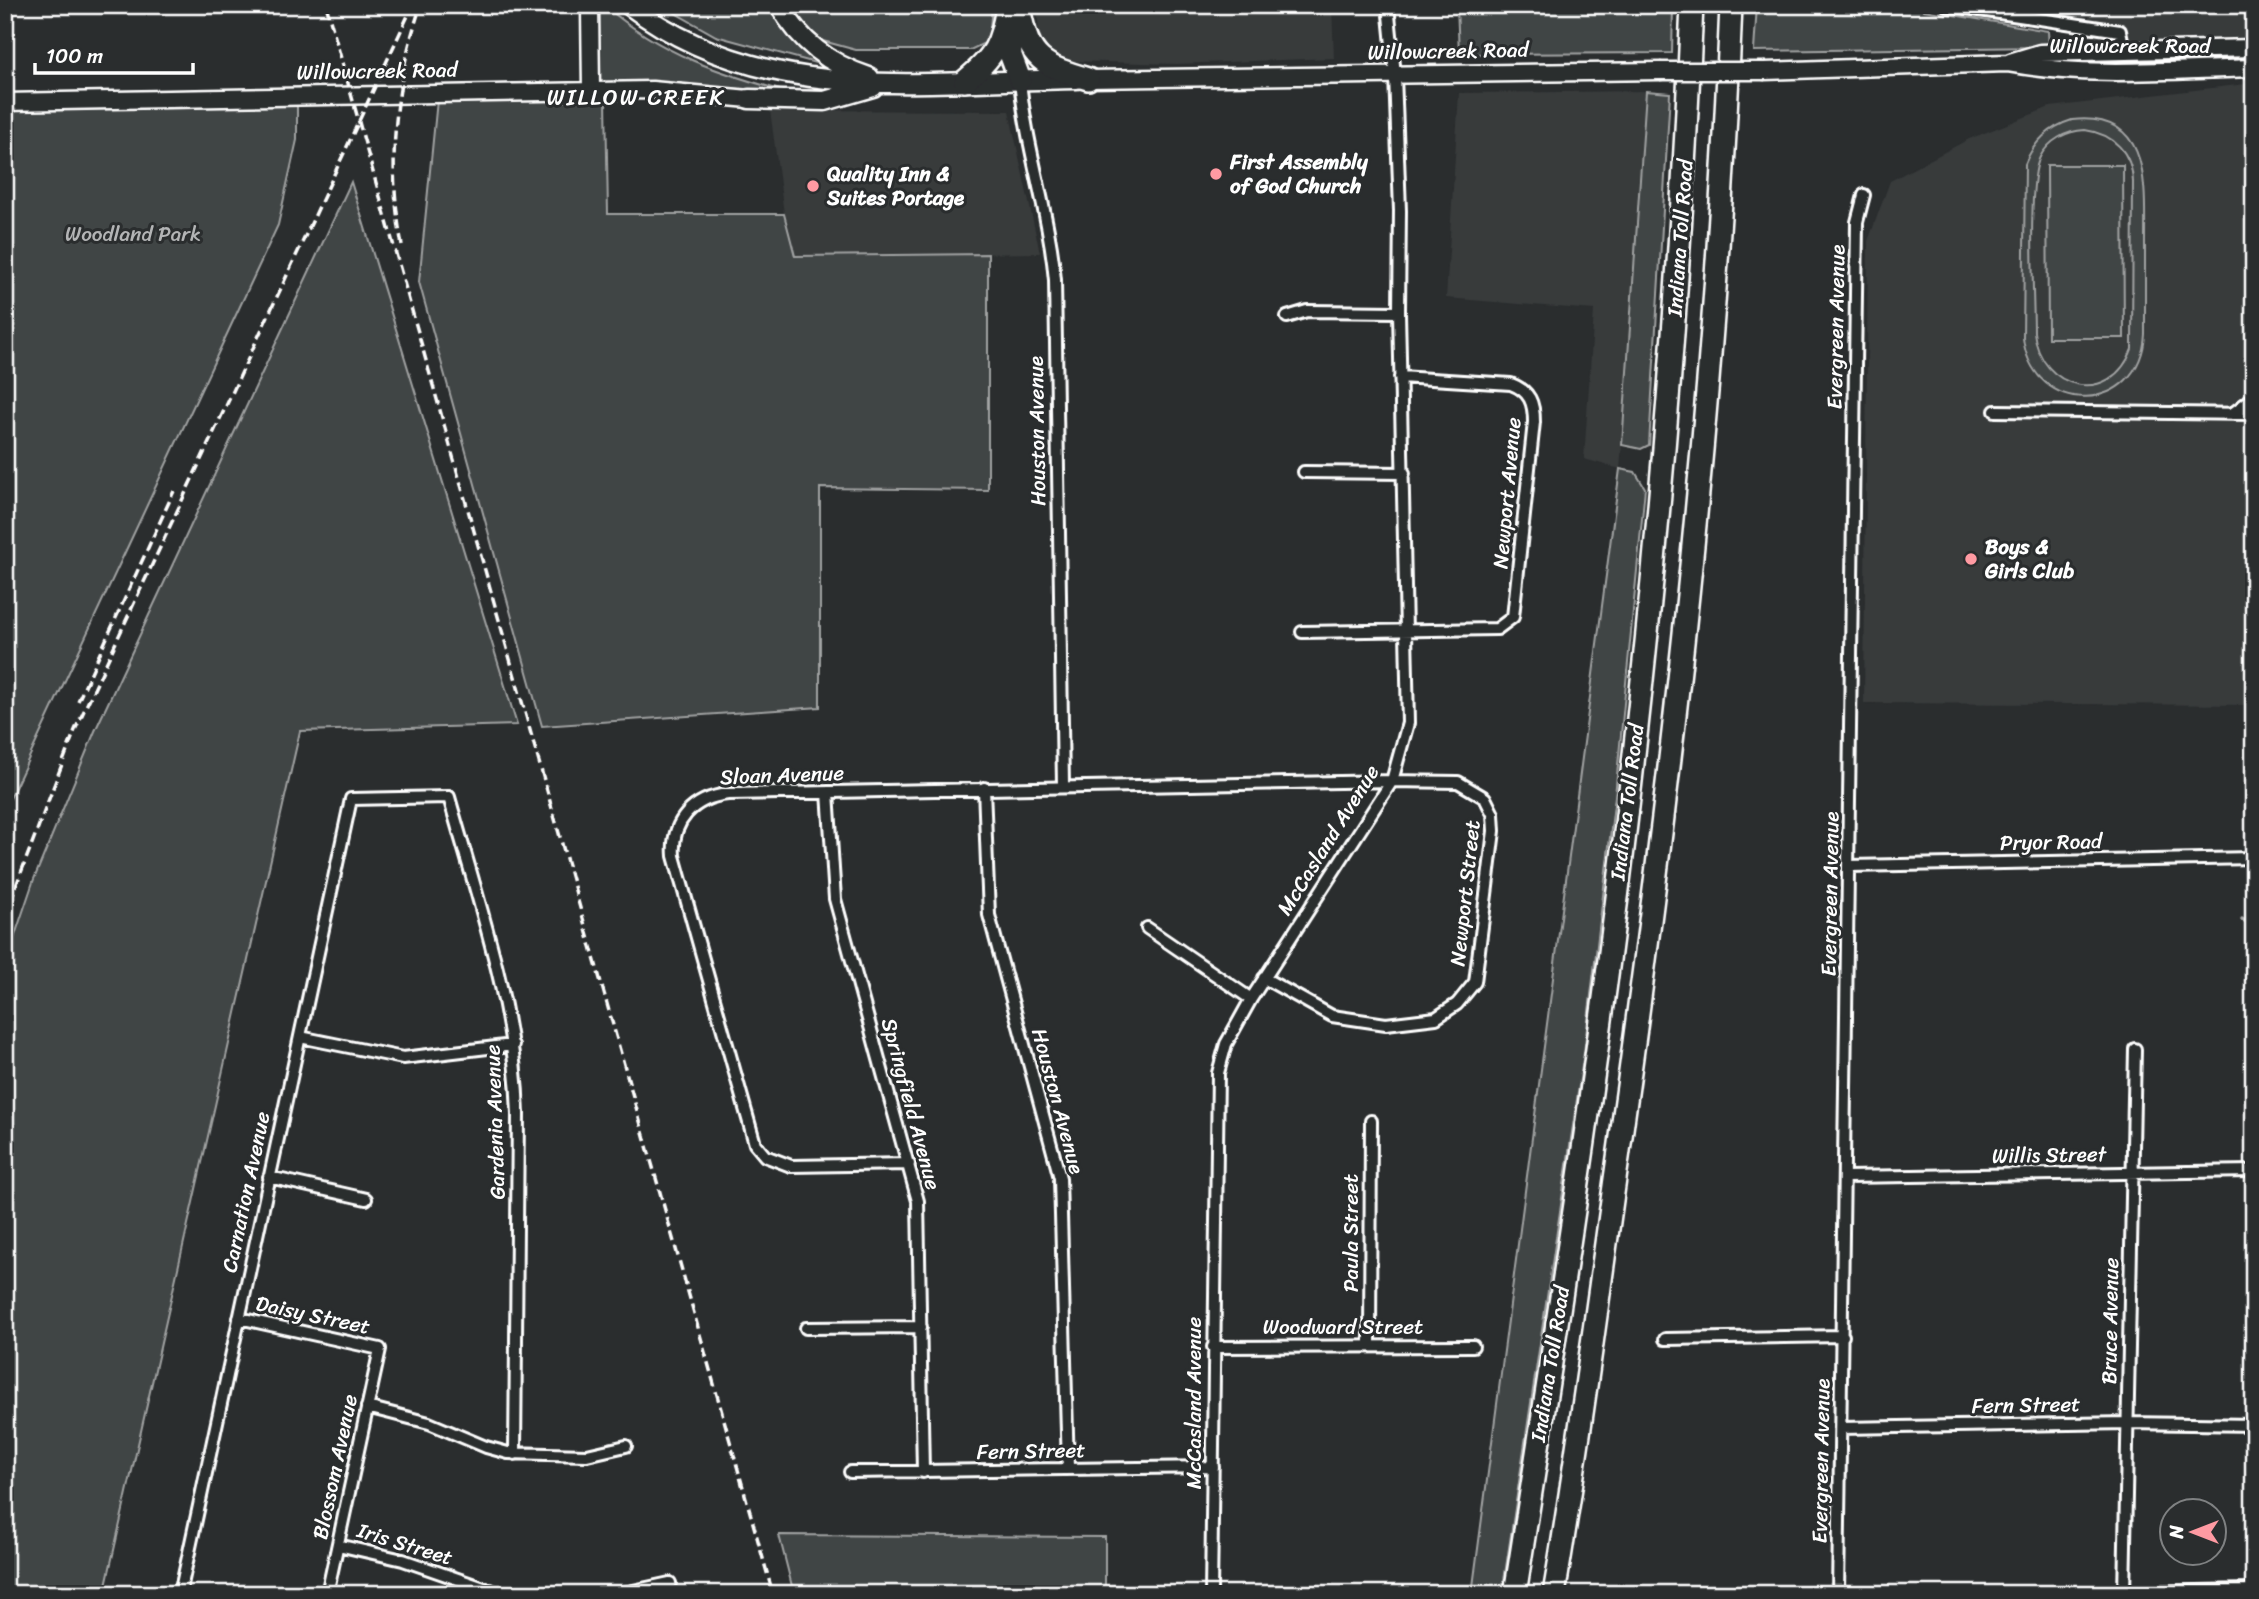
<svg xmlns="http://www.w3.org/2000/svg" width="2259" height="1599" viewBox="0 0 2259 1599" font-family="Sriracha,sans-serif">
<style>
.built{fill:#373a3b}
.green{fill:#414445;stroke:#a0a2a2;stroke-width:2;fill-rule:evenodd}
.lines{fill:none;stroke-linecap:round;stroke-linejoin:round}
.stream{stroke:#a6a7a7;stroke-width:3.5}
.street-casing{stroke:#fff;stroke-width:16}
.secondary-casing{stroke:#fff;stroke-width:21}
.primary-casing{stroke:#fff;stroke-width:23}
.highway-casing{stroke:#fff;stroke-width:26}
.street{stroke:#2a2d2e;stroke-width:10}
.secondary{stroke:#2a2d2e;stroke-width:16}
.primary{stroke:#2a2d2e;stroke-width:18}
.highway{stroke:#2a2d2e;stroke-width:21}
.rail{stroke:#fff;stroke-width:3.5;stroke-dasharray:10 5;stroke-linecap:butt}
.secondary-bridge-casing{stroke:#fff;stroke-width:21;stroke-linecap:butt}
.secondary-bridge{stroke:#2a2d2e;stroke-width:16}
.poi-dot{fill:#ff9aa2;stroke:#2a2d2e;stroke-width:2.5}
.labels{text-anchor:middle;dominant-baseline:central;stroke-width:6;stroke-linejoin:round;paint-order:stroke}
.street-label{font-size:21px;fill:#fff;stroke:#2a2d2e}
.poi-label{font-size:21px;font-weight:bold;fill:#fff;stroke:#2a2d2e;text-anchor:start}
.park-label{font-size:21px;fill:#b3b4b5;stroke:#2a2d2e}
.neighbourhood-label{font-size:23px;letter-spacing:2px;fill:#fff;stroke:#2a2d2e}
</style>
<rect width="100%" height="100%" fill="#2a2d2e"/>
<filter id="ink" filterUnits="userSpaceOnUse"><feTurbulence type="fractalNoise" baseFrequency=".0143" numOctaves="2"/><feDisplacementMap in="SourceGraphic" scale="14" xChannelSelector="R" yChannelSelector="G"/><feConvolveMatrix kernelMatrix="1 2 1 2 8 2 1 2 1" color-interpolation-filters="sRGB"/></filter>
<g filter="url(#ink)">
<path class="built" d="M1037 5H1332L1334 58 1177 64 1068 61 1049 57 1039 37Z
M2089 5H2254V42L2090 47Z
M2254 83V705L1864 703 1868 241 1890 181 1969 139 2050 107Z
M1646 91 1622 445 1620 469 1584 459 1594 310 1446 298 1459 93Z
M770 110 1009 111 1040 253 794 256 784 214Z"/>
<path class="green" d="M444 5H604C660 54 721 74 791 93L666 83 599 84 597 8 443 9Z
M661 5H769L790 38 823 65 716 36Z
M791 5H992L989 41 970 50H856L823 41 799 22Z
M1457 5H1673L1672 53 1459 54Z
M1757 5H1923V10L2048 31 2049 47 1754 51Z
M1646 91 1670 93 1649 445 1641 449 1622 445Z
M606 99 608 214H784L795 256 988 254V490L820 488V707L542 726 419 282 437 100Z
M297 103V140L278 225 5 809V106Z
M2072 120C2152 111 2145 187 2145 242 2145 272 2145 303 2145 334 2141 415 2033 419 2023 338L2025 164C2034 141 2049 127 2072 120ZM2085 130C2114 134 2132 153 2133 182L2132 349C2111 407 2040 391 2034 332 2034 298 2027 181 2040 157 2049 140 2066 131 2085 130Z
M2047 165H2123L2124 338H2048Z
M351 182 517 725 300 731 104 1594H5V965L34 879 95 731Z
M1620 469 1635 472 1645 488 1615 796 1584 1053 1502 1594H1472Z
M779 1535 1105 1537V1594H794Z"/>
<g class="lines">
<path class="stream" d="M2242 919 2254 927"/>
<g class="street-casing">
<path id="street" d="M1946 5 2120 31 2125 53
M1020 80C1026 148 1049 212 1055 280L1063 785
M1287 317 1307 311 1399 312
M1995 411 2254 414
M2232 414 2254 397
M1304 472 1404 473
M1302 632 1497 629 1513 617 1534 422C1534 403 1530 391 1511 384L1400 377
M984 788 989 915 1060 1178 1068 1469
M828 792 835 899 918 1201 923 1472
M1849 866 2254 858
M1147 928 1251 999
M300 1037 403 1058 513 1045
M909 1164 791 1166 765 1156 755 1144 674 856C671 821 693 798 728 794L1392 781 1458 782 1485 798 1493 814 1494 831 1475 982 1457 1004 1436 1018 1386 1024 1332 1016 1264 978
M269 1177 366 1199
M1846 1177 2254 1171
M239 1318 380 1349 327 1594
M806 1328 921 1327
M1665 1339 1843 1336
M1370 1345 1371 1121
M1213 1347 1473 1346
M367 1407 429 1423 486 1447 508 1453 587 1455 626 1446
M1841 1428 2128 1423 2254 1425
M850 1472 1213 1467
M338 1545 403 1560 501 1594
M180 1594 351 799 449 797C478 901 515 1005 518 1114L515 1454
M619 1594 670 1583
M1211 1594 1218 1073 1226 1044 1251 999 1392 781 1408 723 1399 312 1400 211 1395 75 1388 5
M1838 1594 1857 222 1864 195
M2022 1594 2254 1590
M2124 1594 2135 1049"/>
</g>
<g class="secondary-casing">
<path id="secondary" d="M590 8 591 90
M2010 62 2040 53 2254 48
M1765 71 2007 63C2088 78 2172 70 2254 68
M1088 79 1660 71
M5 102 652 90 749 99"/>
</g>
<g class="primary-casing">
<path id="primary" d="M629 5C762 106 921 81 1077 79
M779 5C800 41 828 64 869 77
M749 99 825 101 873 87"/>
</g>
<g class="highway-casing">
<path id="highway" d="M1020 12C1029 60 1043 66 1088 79
M1008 24 1011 56 1020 80
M965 81C994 57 1001 45 1007 7
M1515 1594C1557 1327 1599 1059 1630 790 1660 529 1681 268 1692 5
M1554 1594C1578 1454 1596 1313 1616 1172 1671 786 1716 396 1731 5"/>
</g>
<use href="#street" class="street"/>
<use href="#secondary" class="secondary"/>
<use href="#primary" class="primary"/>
<use href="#highway" class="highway"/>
<path class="rail" d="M326 5 773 1594
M402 245C387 167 394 90 418 14
M78 701 174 491
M5 915 75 730 413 5"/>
<g class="secondary-bridge-casing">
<path id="secondary-bridge" d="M1660 71H1765"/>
</g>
<use href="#secondary-bridge" class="secondary-bridge"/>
</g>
</g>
<g class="poi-dot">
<circle cx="1216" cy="174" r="7"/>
<circle cx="813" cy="186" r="7"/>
<circle cx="1971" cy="559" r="7"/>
</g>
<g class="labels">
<g class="street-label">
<text x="2130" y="46">Willowcreek Road</text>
<text transform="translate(1448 51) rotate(-1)">Willowcreek Road</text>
<text transform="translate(377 71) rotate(-1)">Willowcreek Road</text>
<text transform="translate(1680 238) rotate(-86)">Indiana Toll Road</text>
<text transform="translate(1836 327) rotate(-89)">Evergreen Avenue</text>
<text transform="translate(1037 431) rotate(-91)">Houston Avenue</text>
<text transform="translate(1507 493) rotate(-85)">Newport Avenue</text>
<text transform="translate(782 775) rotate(-2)">Sloan Avenue</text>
<text transform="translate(1627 802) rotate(-83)">Indiana Toll Road</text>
<text transform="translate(1328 840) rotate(-58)">McCasland Avenue</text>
<text transform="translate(2051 842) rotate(-1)">Pryor Road</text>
<text transform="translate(1465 893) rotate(-84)">Newport Street</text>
<text transform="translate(1830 894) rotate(-89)">Evergreen Avenue</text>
<text transform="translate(1058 1101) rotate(75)">Houston Avenue</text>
<text transform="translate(911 1104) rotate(75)">Springfield Avenue</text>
<text transform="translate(495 1122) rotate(-92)">Gardenia Avenue</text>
<text transform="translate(2049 1155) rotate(-1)">Willis Street</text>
<text transform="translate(246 1192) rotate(-78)">Carnation Avenue</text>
<text transform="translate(1351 1233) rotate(-90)">Paula Street</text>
<text transform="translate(313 1315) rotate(12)">Daisy Street</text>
<text transform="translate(2110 1321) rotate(-89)">Bruce Avenue</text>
<text x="1343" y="1327">Woodward Street</text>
<text transform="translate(1550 1364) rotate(-81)">Indiana Toll Road</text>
<text transform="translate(1194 1403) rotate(-90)">McCasland Avenue</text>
<text transform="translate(2026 1405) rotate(-1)">Fern Street</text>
<text transform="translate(1031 1451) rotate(-1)">Fern Street</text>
<text transform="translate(1821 1461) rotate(-89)">Evergreen Avenue</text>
<text transform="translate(335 1467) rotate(-78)">Blossom Avenue</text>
<text transform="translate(405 1544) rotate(17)">Iris Street</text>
</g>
<g class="poi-label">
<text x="1230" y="162">First Assembly<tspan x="1230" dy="24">of God Church</tspan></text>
<text x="827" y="174">Quality Inn &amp;<tspan x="827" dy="24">Suites Portage</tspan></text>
<text x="1985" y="547">Boys &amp;<tspan x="1985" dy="24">Girls Club</tspan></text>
</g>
<g class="park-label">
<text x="133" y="234">Woodland Park</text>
</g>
<g class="neighbourhood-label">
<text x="636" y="97">WILLOW CREEK</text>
</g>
</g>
<rect width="2259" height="1599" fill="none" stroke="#2a2d2e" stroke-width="28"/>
<rect x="14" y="14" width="2231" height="1571" fill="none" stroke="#fff" stroke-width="2.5" filter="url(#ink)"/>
<g transform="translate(2193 1532) rotate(270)"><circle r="33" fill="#2a2d2e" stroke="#7f8182" stroke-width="2"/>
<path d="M0-5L12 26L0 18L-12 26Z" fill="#ff9aa2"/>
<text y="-10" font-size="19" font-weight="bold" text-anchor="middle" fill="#ffffff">N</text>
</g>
<path d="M35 63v10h158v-10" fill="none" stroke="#ffffff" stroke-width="3.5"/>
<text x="46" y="63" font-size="21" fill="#ffffff" stroke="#2a2d2e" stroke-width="5" paint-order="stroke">100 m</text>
</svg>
